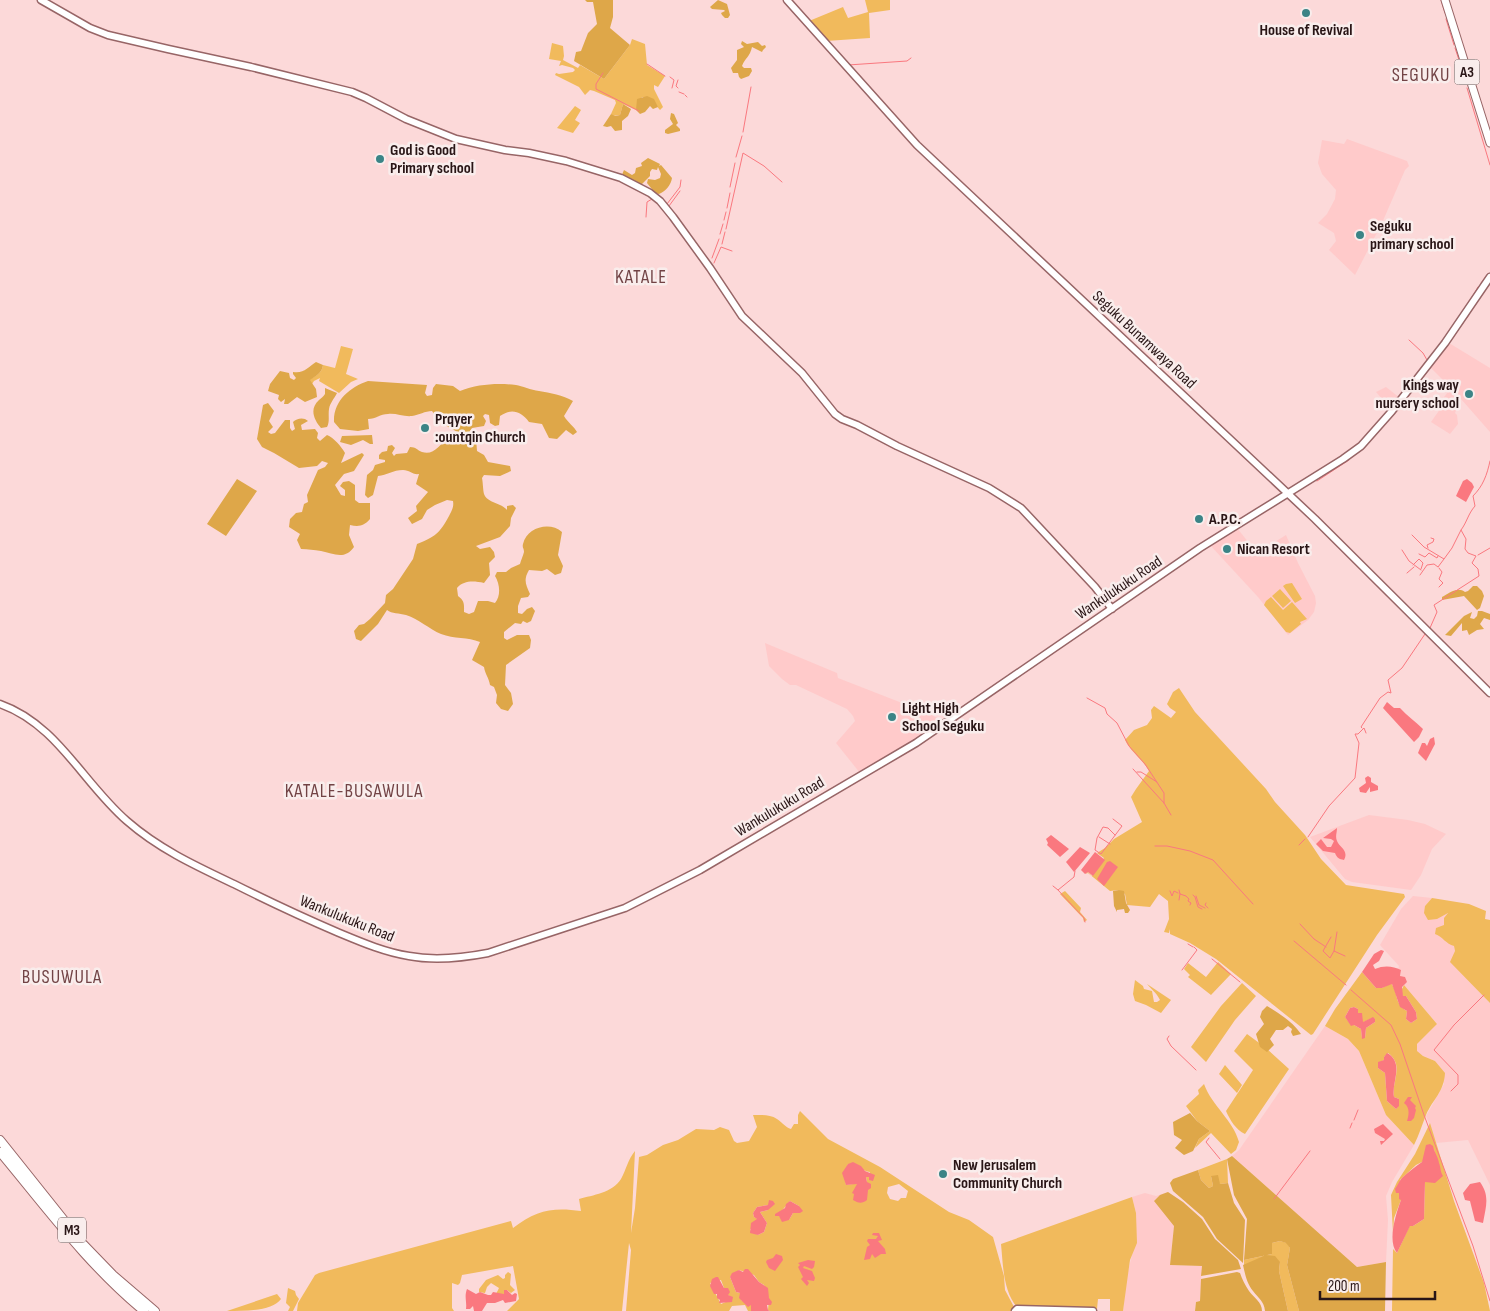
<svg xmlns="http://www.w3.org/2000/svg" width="1490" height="1311" viewBox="0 0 1490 1311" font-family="'Sofia Sans Condensed',sans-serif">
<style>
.built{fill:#ffcaca}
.green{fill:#f1ba5c;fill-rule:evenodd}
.forest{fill:#dea749}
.water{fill:#fa787f}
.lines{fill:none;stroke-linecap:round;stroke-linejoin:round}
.stream{stroke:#fa787f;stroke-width:1}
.secondary-casing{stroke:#976566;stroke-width:9}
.primary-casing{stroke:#976566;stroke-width:9}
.highway-casing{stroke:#976566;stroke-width:10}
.secondary{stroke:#fff;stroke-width:6}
.primary{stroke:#fff;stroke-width:7}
.highway{stroke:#fff;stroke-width:8}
.poi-dot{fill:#3b8486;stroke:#f9edec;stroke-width:2}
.labels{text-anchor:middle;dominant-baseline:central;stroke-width:5;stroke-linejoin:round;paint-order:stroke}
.shield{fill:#f9edec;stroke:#675656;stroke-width:1}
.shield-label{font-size:15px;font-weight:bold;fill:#291516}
.poi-label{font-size:16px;font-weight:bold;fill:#291516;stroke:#f9edec;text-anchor:start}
.street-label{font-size:16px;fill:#291516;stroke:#f9edec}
.quarter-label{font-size:19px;letter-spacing:1px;fill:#724345;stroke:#f9edec}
</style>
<rect width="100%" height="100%" fill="#fcd9d9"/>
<path class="built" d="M1347 139 1407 161 1409 166 1405 170 1382 223 1355 275 1329 250 1336 241 1334 233 1318 223 1327 214 1335 199 1336 190 1322 174 1318 163 1322 140 1344 144Z
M1449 343 1490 368V432L1461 399 1455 413 1457 415 1458 424 1450 434 1431 422 1443 405 1441 401 1451 388 1430 367Z
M1386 387 1400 398 1391 409 1376 392Z
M1237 528 1257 553 1286 535 1298 563 1315 596 1316 603 1314 612 1308 620 1288 635 1258 597 1210 545Z
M765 643 837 673 838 678 920 710 940 719V723L911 743 860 773 836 743 855 721 853 716 847 709 796 685H790L782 679 769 666Z
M1369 815 1408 820 1425 824 1446 834 1432 849 1421 875 1411 890 1352 882 1345 879 1310 837Z
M1413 896 1432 898 1425 906 1449 912 1441 937 1454 946 1455 951 1453 958 1463 974 1490 1003V1185L1468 1140 1436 1143 1426 1116 1444 1084 1435 1061 1423 1056 1417 1052V1044L1437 1024 1404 985 1407 982 1400 976 1401 971 1398 969 1399 966 1380 945 1401 909Z
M1325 1026 1348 1039 1359 1051 1386 1115 1414 1145 1392 1182 1386 1196 1388 1220 1386 1262 1357 1267 1232 1156 1239 1150Z
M1168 1192 1174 1226 1170 1265 1202 1266 1200 1301 1196 1302 1195 1311H1123L1126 1279 1136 1239V1213L1132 1197 1145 1193 1156 1196Z"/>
<path class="green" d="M865 0H890V10L869 13 870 38 826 41 809 21 843 7 848 18 868 12Z
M632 39 645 44 647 65 665 76 658 87 654 85V89L663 107 660 110C654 103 654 96 642 97L636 110 623 104 620 115 612 116 611 114 616 103 615 100 594 91 590 90 585 95 579 87 555 75 556 73 559 74 573 72 575 70 573 68 562 65 559 66 561 61 549 59 552 43 563 46 564 56 563 60 578 68 580 65 604 79 630 45Z
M575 106 581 110 575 120 580 123 573 133 557 128Z
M341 346 353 349 346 374 358 379 351 382 339 393 319 381 320 378 314 381 312 384 309 380C316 376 322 373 323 365L335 368Z
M1292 583 1302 599 1295 603 1283 586 1286 584Z
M1280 589 1291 601 1283 608 1272 596Z
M1271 597 1283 610 1292 602 1307 619 1300 622 1301 624 1290 633 1286 632 1264 605 1266 601Z
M1179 688 1195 712 1266 789 1275 802 1305 835 1321 859 1346 885 1404 894 1405 897 1377 935 1313 1034 1311 1035 1216 959 1190 943 1170 934V929L1169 933 1164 932 1169 919 1168 901 1159 894 1150 907 1127 905 1125 894 1119 890 1110 891 1088 873 1085 874 1088 872 1092 876 1104 858 1097 853 1105 848 1114 839 1142 822 1131 797 1136 789 1149 771C1143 760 1131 752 1125 740L1134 730 1147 725 1152 718 1151 710 1154 706 1171 718 1176 712 1170 708 1167 704 1173 692Z
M1065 891 1081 908 1080 912 1087 920 1084 922 1083 918 1060 894Z
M1432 898 1469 904 1486 911 1485 919 1490 920V1003L1450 962 1455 951 1454 946C1446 944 1443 937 1435 934L1436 928 1444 925V918L1448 913 1437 919 1428 920 1424 913 1425 906Z
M1218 962 1231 974 1211 995 1188 977 1190 975 1184 969 1188 963 1206 977Z
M1362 972 1376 988H1382L1391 983C1399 994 1394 1004 1407 1011L1406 1019 1411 1023 1417 1019 1416 1012 1406 996 1403 997 1401 991 1404 985 1437 1024 1417 1044V1051L1423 1056 1435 1061 1445 1073C1444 1092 1433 1099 1426 1115 1422 1125 1419 1135 1414 1145L1386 1115 1359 1051 1348 1039 1325 1026 1335 1009ZM1354 1007 1358 1009V1013H1362V1023L1372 1018 1375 1019V1022L1366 1028 1365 1038H1362L1361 1029 1354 1025H1351L1345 1017 1350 1008ZM1388 1053C1405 1065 1391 1082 1394 1097L1399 1099V1105L1396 1109 1387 1101 1385 1073 1378 1068V1063L1384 1060V1057Z
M1135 980 1143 986 1144 989 1152 991 1154 1002H1157L1160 1000C1156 992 1151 989 1147 984L1171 1000 1161 1013 1146 1005 1135 1001 1133 994Z
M1242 983 1256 996 1235 1020 1206 1062 1191 1047 1221 1006Z
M1247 1034 1266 1048 1289 1069 1245 1134C1236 1130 1230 1120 1226 1111L1253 1070 1234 1051Z
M1225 1065 1242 1085 1237 1093 1219 1074Z
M1204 1084C1212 1106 1233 1120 1239 1142L1236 1150 1231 1154 1211 1133 1195 1148 1199 1139 1210 1131 1197 1121 1186 1106 1199 1094 1198 1090Z
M800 1111 828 1139 880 1167 949 1212 969 1220 993 1237 1004 1276 1005 1290 1014 1307V1311H770L768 1310 769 1299 764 1285 759 1282 754 1275 739 1270 730 1277 736 1292 740 1293 741 1300 751 1305V1311H748L745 1305 732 1306 729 1311H626L631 1250 629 1243 622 1311H507L519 1299 513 1266 462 1275 460 1283 458 1285 452 1283V1308L454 1311H297L298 1303 315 1275 319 1273 511 1221 513 1228C536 1210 553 1207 581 1211L579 1199C593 1195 612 1193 621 1179 626 1170 628 1159 635 1151L631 1233 635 1208 639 1157 647 1155 663 1145 678 1140 696 1129 714 1130 720 1127 729 1130 734 1141 737 1143 749 1141 757 1127 753 1115C761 1115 770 1114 777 1119 783 1123 785 1127 791 1129L794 1124H798V1115ZM848 1164C856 1166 863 1171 870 1172L869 1177H866L867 1182 846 1185 845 1178ZM899 1184 908 1191 906 1198H901L898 1201 890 1199 887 1193 888 1187ZM790 1201 799 1206 800 1213H793L789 1220 779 1216 780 1213ZM768 1205V1210L760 1212 767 1223 764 1232 758 1235 750 1230 758 1219 754 1217 753 1213 757 1207ZM721 1280 724 1288 725 1295 730 1296 728 1301 721 1304 710 1283Z
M1430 1123 1454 1201 1484 1283 1490 1311H1392L1393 1249 1397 1253 1410 1225 1413 1226 1424 1219 1425 1182 1440 1172C1440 1163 1434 1155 1434 1149L1422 1162 1416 1165 1400 1180 1401 1200 1394 1218 1393 1233 1391 1195 1397 1182 1415 1154Z
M1227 1159 1228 1183 1220 1184 1211 1176 1213 1186 1209 1188 1201 1180 1198 1170Z
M1132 1197 1136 1213 1137 1243 1130 1260 1123 1311H1110V1299H1098L1097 1309 1017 1307C1003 1291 1003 1264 1001 1244Z
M1280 1241 1287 1243 1290 1248 1287 1265 1299 1311H1288L1279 1271 1280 1262 1244 1265V1260L1272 1254V1243Z
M508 1272 511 1274 510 1285 515 1290 511 1293 507 1290H504V1294H496L499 1288 491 1283 487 1287 485 1293 479 1292V1289L486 1280 498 1275 503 1279 505 1278V1275Z
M288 1288 295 1291 296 1295 299 1299 293 1311H288L290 1307 286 1303Z
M277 1294 281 1299C273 1311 245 1311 227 1311Z"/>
<path class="forest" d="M585 0H613V17L610 28 630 45 604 79 574 61 576 52 581 51 588 33 597 24 593 2H587Z
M718 0 727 4 730 15 728 18H725L722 15 721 13 725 11 724 10 712 9 710 7Z
M742 41 747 44 758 42 762 46 765 45 766 47 763 50 762 52 752 47C750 57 745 58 742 66L744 68H751L752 71 749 76 741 79 739 77 738 73H733L731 68 737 60V50L744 47 741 44Z
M647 96 654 99 658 107 653 109 650 106 645 112 640 114 636 110 637 99Z
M623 104 631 109 628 116 622 121V130L615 131 611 126 607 127 603 126 611 114 615 116 620 115Z
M671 113 674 114 678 123 676 125 680 129V131L668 134 665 133V130L673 124 670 119Z
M648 158 660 164 659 166 661 165 672 178C671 185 666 191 659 194L655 193 647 183 648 179 655 180 660 178 661 174 658 167 657 170 652 169 650 172V176L641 185 621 177 624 170 632 175 635 173 636 168 642 166 641 163Z
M316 362 323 365C322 373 316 376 310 380L316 389 317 397 305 402 297 397 288 404H284L285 399 281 402 278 399 279 395 268 391 270 384 280 371 289 373 290 378 294 380 296 378 293 374V372C304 374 308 367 316 362Z
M368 381 427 385 425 393 427 396 432 395 433 388 436 384 453 386 460 391C478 384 497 383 516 385 522 386 531 390 539 391 550 393 563 395 573 401L564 416C568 423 574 426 577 432L573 435 566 430 557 439 549 438 542 424 529 422C521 411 511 408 500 416L499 425 495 426 490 423 489 415 485 414 483 416 486 421 484 426 472 428 468 434C456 434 439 422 432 411 425 411 419 415 412 416 404 417 396 413 388 414 380 414 376 419 368 419L369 429 358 431 340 429 334 422C333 401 350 387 368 381Z
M325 388 337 393C334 399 330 403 329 409 328 416 330 421 327 427L321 428C314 420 309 409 319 400 321 398 323 397 325 394Z
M268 403 274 411 269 421 273 427 268 432 271 434 275 433 285 420H290V428L292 431 295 429 293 422C297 418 304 417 308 421L301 425 302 430 315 429 318 433 317 438 320 441 327 435C334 438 341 446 345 453L341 463 362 453 364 455 354 471 344 474 335 485 341 495 345 496V490L340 486 343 482 349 481 355 485V500L359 503H370V519C364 526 359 527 350 525L349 535 354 547C345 560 334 554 321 551 314 550 308 549 301 549L297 540 300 534 289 527 290 519 296 513 302 512 304 504 308 502 307 495 318 470 325 467 328 463 322 461 317 466 299 468 274 453 262 447 257 439 263 405Z
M372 435 373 444H370L363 440 351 445 340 442 342 436Z
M470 435 476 438 477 451 484 455 488 462 510 466 511 471 500 476 484 475 482 478C483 483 483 490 484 494 487 503 502 503 507 510V506L513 505 516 508 511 518 510 526 500 537 476 546 480 549 490 547 494 552 495 557 489 563 490 575 484 583C474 581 464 580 457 588L458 596C465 601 464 605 464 612L469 614 474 612 478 601H488L495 603C501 596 500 584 495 576L497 572H506L511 568 520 564C521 560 523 556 524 552 524 548 522 548 523 544 527 527 550 521 562 532L558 555 563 566 561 573 555 575 547 569 542 571 529 570C523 580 526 585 530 594L528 597 521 598 518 606V613L522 614 527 609 532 607 535 611 531 621 527 623 523 621 521 624 515 623 504 632V638L507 640 517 635H529L531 640 530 648 506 665 505 685 511 693 513 704 508 711 501 709 496 703 497 695 494 687 490 685C489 678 485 674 484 667L472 660 480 642C468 637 454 639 441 634 429 629 419 619 406 615 399 613 392 614 387 610L378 624 361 641 356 639 354 631 359 625 364 624 370 619 385 603 386 595 393 589 413 559 417 544C435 537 440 533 449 516 452 510 454 507 453 501L447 500 435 505 427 510 422 519 412 524 408 518 417 511 416 506 428 492 416 484 419 474C412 475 410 470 403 470 393 470 387 475 378 476L373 495 368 498 365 495 367 475 373 470 375 465 385 462V460L379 459V455L382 452 387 451 388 446 392 445 395 448 392 453 394 456 396 454 407 453 410 447C416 447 417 450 422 452 434 456 440 444 447 439L455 444 461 442 466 444V439Z
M237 479 257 491 226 536 207 524Z
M1473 586H1477L1482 591 1484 596 1480 608 1477 610 1464 596 1442 600V597C1449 593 1458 586 1465 592L1468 591Z
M1478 611H1482L1490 614V620L1484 618 1480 624 1484 629 1477 630 1469 635 1467 630 1462 631V623L1451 636 1445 635 1464 616 1472 612 1470 618 1474 619 1477 616Z
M1119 890 1124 891 1126 903 1130 910 1128 913H1125L1124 909 1117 910V912L1114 906 1113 891Z
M1267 1006C1280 1014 1293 1022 1301 1034L1293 1036 1291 1032 1292 1029 1288 1026 1283 1030H1276L1270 1039 1274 1045 1267 1052 1260 1047 1256 1034 1264 1024 1260 1017 1262 1011Z
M1190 1113 1197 1121 1210 1131 1199 1139 1193 1151 1184 1155 1175 1148 1182 1140 1174 1135 1173 1122Z
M1232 1156 1357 1267 1386 1262 1385 1311H1299L1287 1265 1290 1248 1286 1243 1280 1241 1272 1243V1254L1244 1260 1247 1219 1234 1195 1227 1159Z
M1198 1170 1201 1180 1209 1188 1213 1186 1211 1176 1218 1175 1220 1184 1228 1183 1234 1203 1245 1220 1243 1263 1217 1239 1203 1217 1173 1191 1170 1183 1173 1179Z
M1168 1192 1183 1202 1202 1219 1215 1239 1238 1260 1241 1269 1201 1276 1202 1266 1170 1265 1174 1226 1154 1201 1160 1195Z
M1266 1255 1275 1256 1280 1262 1279 1271 1288 1311H1265C1264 1301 1259 1299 1253 1291 1247 1284 1245 1274 1243 1265Z
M1237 1272 1240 1273C1242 1279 1245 1285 1249 1291 1254 1298 1262 1302 1262 1311H1195L1196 1302 1200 1301 1201 1279Z"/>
<path class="water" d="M1467 479 1472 483 1474 487 1466 502 1456 496 1463 481Z
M1387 702 1394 708H1400C1407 716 1415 721 1423 729L1419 737 1414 742 1383 708Z
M1434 737 1435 744 1426 761 1418 753 1422 743H1425L1427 746 1430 739Z
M1368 776 1371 778V782L1378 786V790L1370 792V787L1366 793 1360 792 1359 788 1366 783 1365 778Z
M1337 828C1337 833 1335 836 1337 841 1340 848 1349 850 1344 860 1339 859 1337 858 1335 853L1323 851 1316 844 1321 839 1327 847H1331L1334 841 1331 839 1323 838Z
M1051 835 1069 849 1060 857 1047 845 1048 843 1046 839Z
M1080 847 1090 853 1074 872 1066 862Z
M1095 852 1105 860 1093 876 1088 872 1085 874 1081 870Z
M1110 861 1118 867 1104 886 1097 879 1107 862Z
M1381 950 1384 951 1379 961 1373 965 1375 969C1384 965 1393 966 1401 970L1400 976 1405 977 1407 982 1402 987 1403 996H1406L1416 1012 1417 1019 1411 1023 1406 1019 1407 1011 1400 1007 1392 984 1382 988H1376L1362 972 1374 954Z
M1354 1007 1358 1009V1013H1362L1363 1022 1373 1017 1375 1019V1022L1366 1028 1365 1038 1362 1039 1361 1029 1354 1025 1351 1026 1345 1017 1350 1008Z
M1387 1053C1405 1063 1391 1083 1394 1097L1399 1099V1106L1396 1109 1387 1101 1385 1073 1378 1068V1062L1384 1060V1057Z
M1408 1097H1412L1410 1100 1416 1106 1415 1108 1416 1110 1414 1118 1411 1121H1407C1409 1115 1410 1107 1404 1103Z
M1383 1124 1393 1134 1381 1145 1380 1141H1384L1385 1139 1375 1133 1374 1129Z
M1430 1144 1433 1146C1434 1152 1438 1156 1439 1163 1441 1168 1440 1171 1443 1176L1435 1183 1425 1182 1424 1219 1413 1226H1410L1397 1253C1387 1241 1396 1214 1401 1200L1399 1199V1193H1396L1395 1189C1398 1185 1399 1181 1402 1178 1408 1172 1415 1167 1422 1162L1426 1145Z
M853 1162 861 1166 865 1171 875 1175 873 1181 869 1180V1177H866L867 1182 871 1184V1188L868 1190 867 1200C862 1204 858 1203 853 1200L854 1194 852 1193 857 1184 846 1185 842 1173 848 1164Z
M1480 1182C1490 1196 1486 1206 1483 1223L1475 1221 1470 1201 1465 1200 1463 1193 1470 1184Z
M769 1200 773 1201 775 1204 768 1210 760 1212 767 1223 764 1232 758 1235 750 1233 751 1223 757 1219 754 1217 753 1213 757 1207 768 1205Z
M790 1201 799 1206 803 1211 800 1213H793L789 1220 782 1222 779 1216H775V1214L785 1208 786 1204Z
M873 1233H879L882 1240 878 1241 885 1249 886 1254H881L875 1258 872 1254 870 1259 864 1260 867 1247 870 1245 867 1241 868 1239H876L878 1236 872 1235Z
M776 1254 782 1256 783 1260 775 1271 769 1268 766 1262 767 1260 773 1258Z
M808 1260 815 1261 814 1267 812 1269 804 1266 803 1268 812 1271 815 1278 814 1281 807 1280 809 1283 807 1286 801 1279 803 1277 798 1267 800 1265 798 1263Z
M745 1269H748L759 1282 768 1288 769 1298 772 1302 771 1305H767L768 1310 770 1311H751V1305L748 1307 739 1298 740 1293 736 1292 730 1277 732 1273 739 1270 743 1272Z
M716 1277H718L724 1288H728L730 1292 728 1295 733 1297 732 1302 719 1303 720 1300 717 1298V1294H714L710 1286 712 1279Z
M467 1289 476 1294 480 1292 488 1295H491L493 1292 504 1294V1290H507L512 1295 515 1293 517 1294 516 1301 505 1303 503 1300 495 1303H487L482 1311H474L473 1306 470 1309H466C467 1301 464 1297 467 1289Z"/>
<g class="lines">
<path class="stream" d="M1441 0 1445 13
M1446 19 1454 45
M1455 48 1466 81
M647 64 665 76
M848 65 907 61 911 58
M603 73 596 84V89L639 111
M670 77 674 80 672 88
M678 80 676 86 678 88
M1467 88 1490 165
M679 92 684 94
M685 95 687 97
M743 132 751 87
M736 157 742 136
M730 187 735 163
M667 204 680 187 681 180
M669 206 680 191
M727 208 730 193
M646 217 647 202 652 199
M724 220 726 212
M726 229 743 153 764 166 782 182
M720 234 723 224
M722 244 725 232
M712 258 719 239
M714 263 721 247 732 251
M1481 283 1488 274
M1471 299 1478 287
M1470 312 1478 300
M1465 320 1469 315
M1409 340 1423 353 1427 360 1423 366
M1449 343 1463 323
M1431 356 1439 346
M1402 393 1419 371
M1378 399 1387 408
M1406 399 1430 368
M1396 411 1402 404
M1387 421 1392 416
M1350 450 1357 444
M1317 481 1349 460
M1412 535 1424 547 1444 559 1452 548 1461 530
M1428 548 1427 545 1433 542 1434 539 1431 538
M1402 550 1409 561 1421 570
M1419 554 1425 557 1429 553 1437 558 1438 556
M1478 555 1490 548
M1413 565 1419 559 1423 563 1421 569
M1439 568 1442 572 1439 579 1443 583 1439 587
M1407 573 1414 567
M1420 575 1427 565 1434 564 1438 567 1444 559
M1430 628 1437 612 1434 605 1479 576 1478 569 1472 563 1476 556 1468 553 1465 549 1466 539 1461 530C1467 522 1468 514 1475 506L1473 496C1483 486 1487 475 1490 461
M1087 698 1105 708 1107 714 1117 723 1129 746 1145 764 1164 793V803
M1362 728 1361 727 1380 698 1388 692 1391 693 1388 680 1402 668 1425 634
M1133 769 1164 803 1171 815
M1137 772H1141L1157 782
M1113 819 1122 826 1101 854 1095 850 1097 838 1103 827 1108 828 1115 835
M1099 837 1110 844
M1308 837 1329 806 1355 778 1359 743 1355 734H1358L1364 728 1366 733
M1299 845 1305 839
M1155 846H1167L1190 851 1213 860 1253 904
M1075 871 1074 877 1058 890 1084 918 1085 922
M1053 886 1058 890
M1179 890 1180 894 1186 896 1189 899 1188 901 1191 903 1190 905
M1170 891 1172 896 1174 891 1178 893
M1193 895 1195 897 1198 907 1202 909
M1196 896 1199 905 1205 908
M1179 900 1180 894
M1206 903 1205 905 1208 908
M1300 924 1314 939 1326 947
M1337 932 1334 951 1345 956
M1331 937 1323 951 1330 958 1334 951
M1294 941 1346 985
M1188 944 1193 947
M1212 959 1240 982
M1182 970 1197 950 1194 947
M1351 990 1391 1025 1400 1044 1424 1115 1473 1246 1490 1301
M1169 1036 1167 1039 1171 1046 1196 1070
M1451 1091 1458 1084V1075L1434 1050 1454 1025 1484 995
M1354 1120 1358 1110
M1350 1128 1352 1123
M1209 1138 1206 1142 1220 1159
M1274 1199 1310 1151"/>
<g class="secondary-casing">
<path id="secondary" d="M41 0 90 28 108 35 168 49 251 67 352 92 366 98 406 119 456 139 505 150 529 153 566 161 621 178 650 193 660 201 673 217 710 268 742 316 802 373 835 414 842 419 857 425 897 446 989 488 1021 508 1095 587 1112 609
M787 0 917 145 1315 519 1490 693
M0 704C57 724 83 783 127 821 159 849 196 866 234 884 268 901 302 917 337 932 361 942 384 952 409 956 435 961 462 958 488 953L625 908 700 870 916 743 1200 548 1343 459 1361 446 1392 411 1445 343 1490 277
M1015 1311 1017 1309 1093 1311"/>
</g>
<g class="primary-casing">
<path id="primary" d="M1445 0 1490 143"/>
</g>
<g class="highway-casing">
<path id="highway" d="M0 1140 83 1244 113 1275 155 1311
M0 1152C46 1207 88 1265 144 1311"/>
</g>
<use href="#secondary" class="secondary"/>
<use href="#primary" class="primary"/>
<use href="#highway" class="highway"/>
</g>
<g class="poi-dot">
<circle cx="1306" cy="13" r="5"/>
<circle cx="380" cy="159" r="5"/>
<circle cx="1360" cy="235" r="5"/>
<circle cx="1469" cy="394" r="5"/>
<circle cx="425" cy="428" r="5"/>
<circle cx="1199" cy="519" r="5"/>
<circle cx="1227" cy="549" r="5"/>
<circle cx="892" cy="717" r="5"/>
<circle cx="943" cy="1174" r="5"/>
</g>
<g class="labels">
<g class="shield">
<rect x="1454.5" y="59.5" width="25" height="25" rx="4"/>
<rect x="58" y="1217.5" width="28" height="25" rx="4"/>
</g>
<g class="shield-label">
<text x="1467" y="72">A3</text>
<text x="72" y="1230">M3</text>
</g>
<g class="poi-label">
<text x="1306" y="30" text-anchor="middle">House of Revival</text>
<text x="390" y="150">God is Good<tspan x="390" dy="18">Primary school</tspan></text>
<text x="1370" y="226">Seguku<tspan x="1370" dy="18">primary school</tspan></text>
<text x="1459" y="385" text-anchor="end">Kings way<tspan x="1459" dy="18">nursery school</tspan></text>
<text x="435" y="419">Prqyer<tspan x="435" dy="18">:ountqin Church</tspan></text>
<text x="1209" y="519">A.P.C.</text>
<text x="1237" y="549">Nican Resort</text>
<text x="902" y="708">Light High<tspan x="902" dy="18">School Seguku</tspan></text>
<text x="953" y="1165">New Jerusalem<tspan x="953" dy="18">Community Church</tspan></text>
</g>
<g class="street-label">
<text transform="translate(1144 340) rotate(43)">Seguku Bunamwaya Road</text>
<text transform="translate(1119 588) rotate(-34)">Wankulukuku Road</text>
<text transform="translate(780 807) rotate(-31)">Wankulukuku Road</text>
<text transform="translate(347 919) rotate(22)">Wankulukuku Road</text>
</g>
<g class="quarter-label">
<text x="1421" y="75">SEGUKU</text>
<text x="641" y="277">KATALE</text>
<text x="354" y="791">KATALE-BUSAWULA</text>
<text x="62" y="977">BUSUWULA</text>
</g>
</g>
<path d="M1320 1291v8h115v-8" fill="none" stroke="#291516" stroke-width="2.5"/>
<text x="1328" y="1291" font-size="15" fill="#291516" stroke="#f9edec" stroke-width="4" paint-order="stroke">200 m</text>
</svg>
